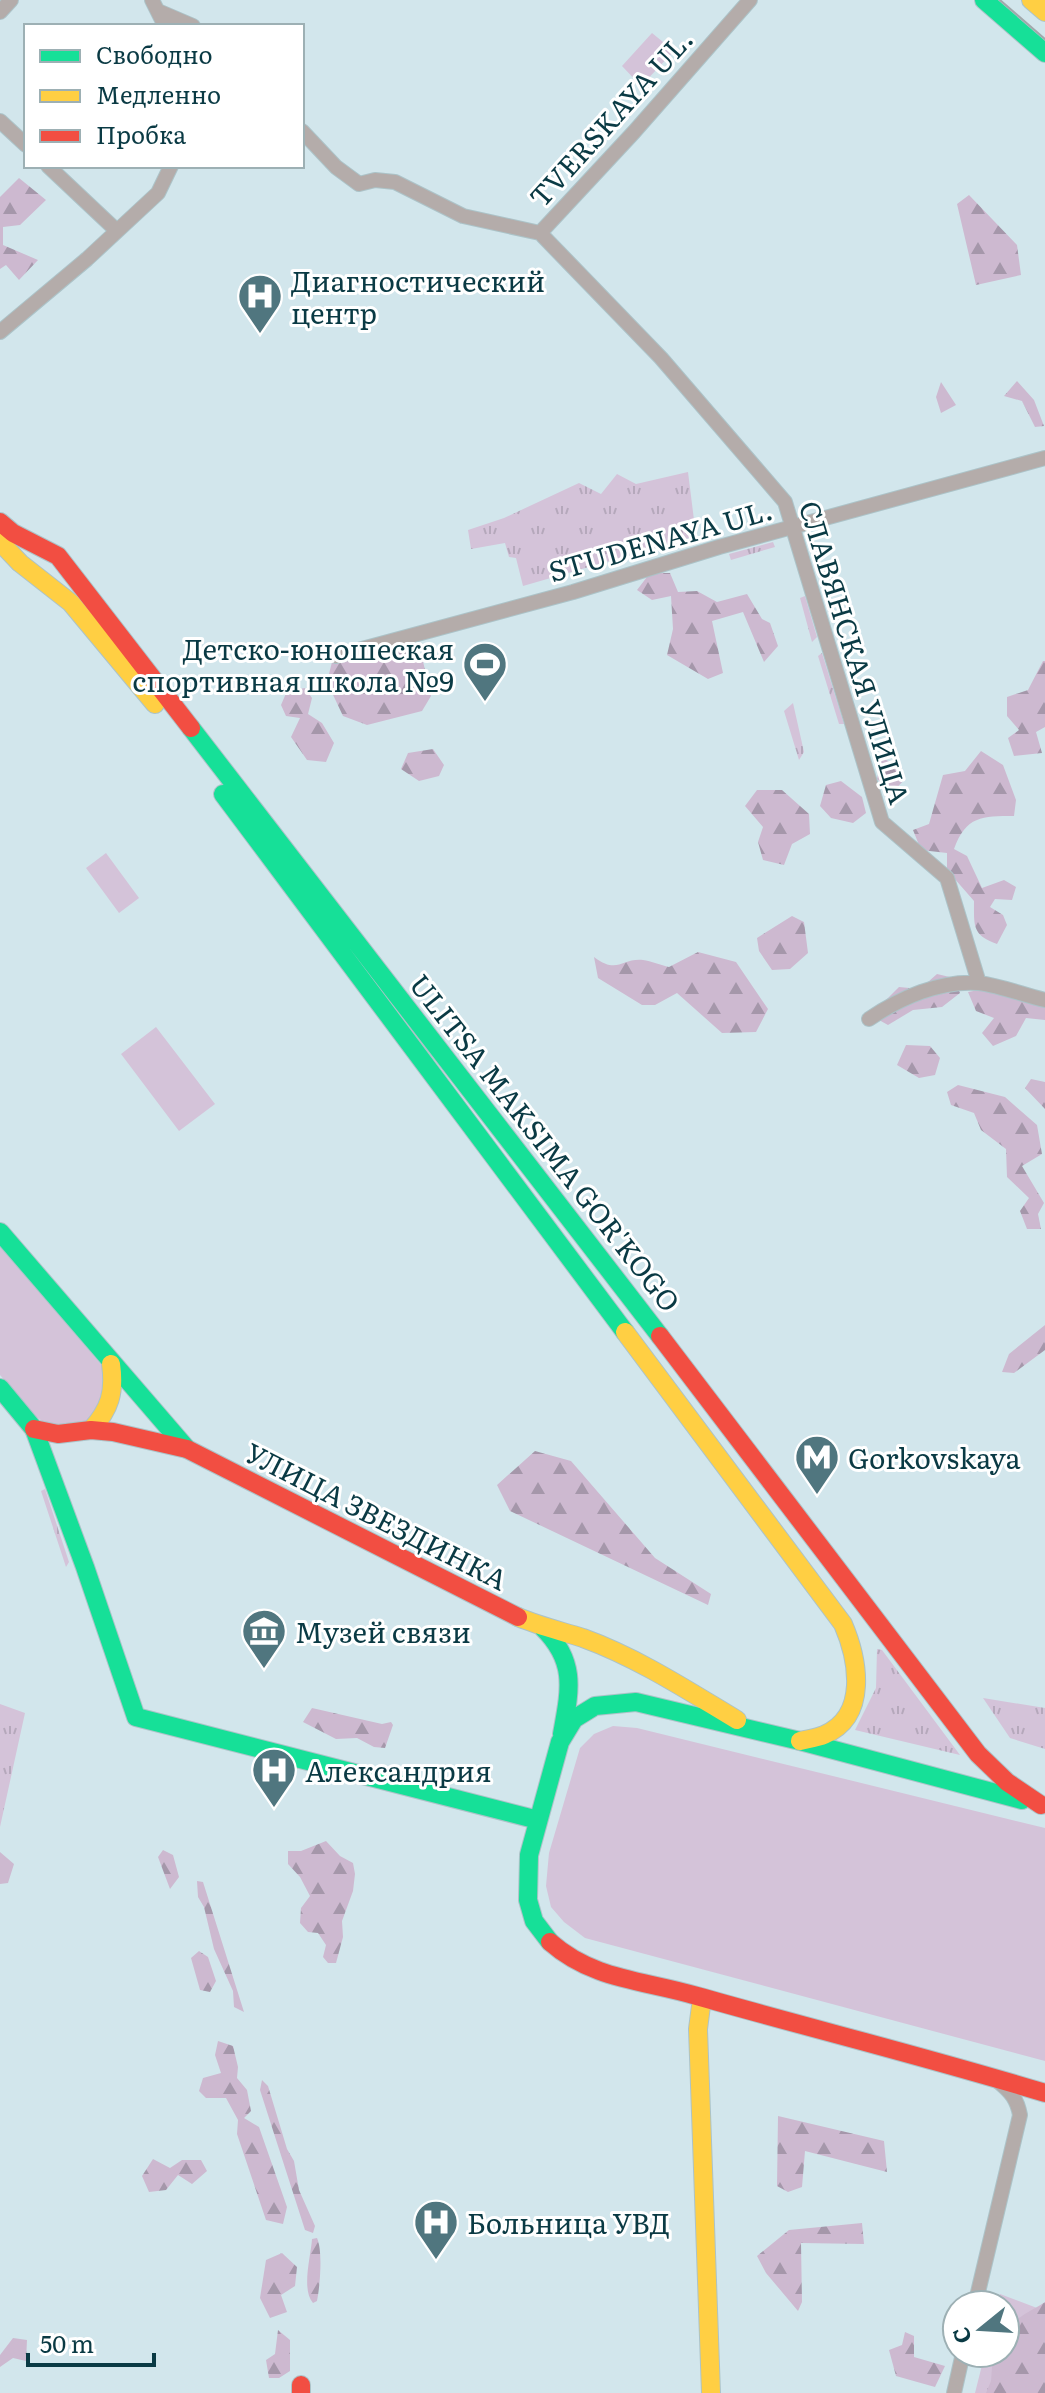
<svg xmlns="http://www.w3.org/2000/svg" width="1045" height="2393" viewBox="0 0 1045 2393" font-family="Literata,serif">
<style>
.grass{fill:url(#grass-tufts)}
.forest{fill:url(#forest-firs)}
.green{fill:#d4c3d9}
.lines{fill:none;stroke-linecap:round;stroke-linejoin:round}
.street-casing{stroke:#acc3c8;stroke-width:16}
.fast-casing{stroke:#acc3c8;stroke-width:20}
.slow-casing{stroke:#acc3c8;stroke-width:20}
.jam-casing{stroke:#acc3c8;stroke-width:20}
.street{stroke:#b4acaa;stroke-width:14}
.fast{stroke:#16e098;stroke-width:18}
.slow{stroke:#ffcf43;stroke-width:18}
.jam{stroke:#f24e42;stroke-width:18}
.tram{stroke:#a1a8ab;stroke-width:2}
.labels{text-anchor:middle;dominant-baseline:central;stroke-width:6;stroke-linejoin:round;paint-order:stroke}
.street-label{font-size:28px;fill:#0a3a44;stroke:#fff}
.poi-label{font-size:28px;fill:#0a3a44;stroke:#fff;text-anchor:start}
</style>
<defs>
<pattern id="grass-tufts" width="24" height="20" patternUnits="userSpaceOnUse" patternTransform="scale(2)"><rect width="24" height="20" fill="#d4c3d9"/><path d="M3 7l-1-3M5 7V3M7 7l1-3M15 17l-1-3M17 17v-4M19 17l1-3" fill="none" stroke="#b5a8bb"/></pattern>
<pattern id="forest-firs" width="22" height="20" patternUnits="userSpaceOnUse" patternTransform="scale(2)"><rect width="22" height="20" fill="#cdb9d0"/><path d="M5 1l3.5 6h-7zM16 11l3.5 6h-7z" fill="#a597aa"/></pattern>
</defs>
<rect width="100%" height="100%" fill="#d2e6ec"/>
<path class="grass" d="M688 472 696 536 523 586 516 558 509 557 505 543 471 549 468 530 504 518 579 483 601 494 617 474 636 484Z
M773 542 775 547 731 560 729 554Z
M805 596 817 637 812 642 800 598Z
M822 653 844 724H839L818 656Z
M793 703 804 752 799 760 784 711Z
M45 1489 69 1562 66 1567 41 1491Z
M877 1649 882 1650 960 1755 855 1730 876 1688Z
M983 1698 1045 1708V1749L1010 1738Z
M0 1704 25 1713 0 1827Z
M1000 2294 1045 2311V2393H975L985 2353H1005V2305H997Z"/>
<path class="forest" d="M19 178 46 200 20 225 3 227V245L38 260 19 280 6 265 0 269V197Z
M969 195 1017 245 1021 275 976 285 957 204Z
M1017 381 1034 400 1044 426 1035 427 1022 401 1004 396Z
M941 382 956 405 941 413 936 397Z
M650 573H670L678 592 697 591 717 602 747 594 762 619 770 623 778 646 764 662 743 612 712 621 723 673 708 679 667 655 673 629 671 596 652 600 637 590Z
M396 645 422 657 431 696 422 711 367 725 343 716 327 682 332 662Z
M1043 661H1045V727L1036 732 1042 753 1014 756 1008 738 1019 730 1007 716V697L1028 690Z
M305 688 312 698 308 714 322 723 334 743 326 762 307 760 291 737 300 718 286 716 281 705 287 691Z
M433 749 444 765 439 776 419 781 401 769 408 753Z
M981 751 1003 765 1016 800 1014 816C982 816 966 816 954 849L967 856 982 888 1004 880 1016 887 1012 900 995 899 990 907 1003 915 1007 925 997 944C972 935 974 926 974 901L947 870V853L921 850 913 830 929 824 943 775 965 771Z
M882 758 901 767 904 780 892 793 877 779Z
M841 781 862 797 866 813 853 823 831 818 820 806 826 785Z
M757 790H782L809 814 810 834 792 844 784 865 763 860 758 842 763 827 745 806Z
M792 916 804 922 808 953 790 969 772 970 759 951 757 938Z
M698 952 736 962 768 1009 756 1032 722 1033 677 993 655 1005H642L598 978 594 957C618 975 621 958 643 960 651 961 661 965 669 967Z
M937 974 954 978 960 993 942 1007 913 1010 888 1025 879 1020 877 1009 899 987 920 989Z
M984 989 1045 994V1020L1026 1018 1016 1036 993 1046 982 1033 994 1018 976 1011 968 992Z
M906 1045 930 1046 940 1058 935 1075 919 1078 897 1065Z
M1031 1079 1045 1082V1109L1025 1088Z
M958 1085 1005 1097 1037 1125 1042 1154 1022 1166 1044 1203 1038 1214 1041 1229H1027L1020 1211 1029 1198 1007 1177 1006 1149 981 1130 974 1113 951 1105 947 1092Z
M1045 1325V1350L1014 1373 1002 1372 1009 1354Z
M535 1451 571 1461 655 1558 711 1594 708 1605 510 1511 497 1485Z
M312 1708 382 1724 391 1722 393 1725 385 1748 374 1747 357 1738 336 1739 303 1722Z
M326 1841 340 1856 353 1863 355 1874 353 1891 342 1921 343 1937 336 1963H328L323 1957 326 1945 318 1933 308 1932 300 1923 301 1908 310 1896 300 1877 288 1864V1851H301Z
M163 1850 173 1855 179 1877 170 1889 158 1857Z
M0 1852 14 1864 8 1883 0 1884Z
M197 1881 203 1882 244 2012 234 2007 233 1991 214 1949 204 1907 198 1897Z
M199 1951 208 1957 216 1981 210 1992 200 1990 191 1958Z
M218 2041 233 2046 238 2067 237 2078 247 2090 251 2111 244 2118 259 2127 287 2207 283 2224 266 2220 237 2134 238 2120 226 2098H206L199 2091 203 2078 221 2073 215 2055Z
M262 2080 268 2086 287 2149 294 2161 299 2190 315 2226 313 2233 305 2230C290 2183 275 2137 260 2090Z
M778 2116 884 2141 887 2172 805 2151 802 2187 788 2192 777 2186Z
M153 2159 170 2168 182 2160H201L207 2171 192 2184 178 2175 166 2190 149 2192 142 2176Z
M862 2223 864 2244 801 2243 802 2302 798 2311 766 2273 757 2256 789 2230Z
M317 2238C323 2251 320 2286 317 2301L313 2303C301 2289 311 2256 312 2239Z
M282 2253 297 2267 295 2286 281 2295 287 2312 270 2318 260 2298 266 2260Z
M1045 2302V2393H986L991 2381 993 2353H1005C1005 2319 1019 2319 1045 2302Z
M278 2330 290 2340V2371L279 2378H269L266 2360 275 2354Z
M905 2332 914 2336V2357L945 2366 935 2387 896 2376 889 2350 902 2345Z
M13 2338 27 2340 26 2361 13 2358 0 2367V2355Z"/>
<path class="green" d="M652 33 674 51 641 86 622 66Z
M106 853 139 898 119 913 86 868Z
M156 1027 215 1104 179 1131 121 1054Z
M0 1244 103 1367 105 1398 89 1420 61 1427 42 1421 33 1414 0 1375Z
M613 1726 637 1728 1045 1828V2061L585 1938 564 1922 551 1907 546 1886 549 1853 580 1748 594 1734Z"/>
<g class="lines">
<g class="street-casing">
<path id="street" d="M152 0 165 26
M158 11 193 26
M0 12 11 0
M0 121 26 145
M302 131 336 167 359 184 375 180 395 182 463 216 540 233 661 358 785 502 882 822 947 878 979 983
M48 166 117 231
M540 233 634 132 750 0
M0 332 87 259 158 193 171 166
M336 656 573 592 719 547 1045 458
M869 1019C900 998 940 980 979 983 1001 986 1024 995 1045 1000
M975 2305 1020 2115C1017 2099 1011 2092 999 2082
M954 2393 963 2353"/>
</g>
<g class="fast-casing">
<path id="fast" d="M984 0 1045 53
M191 728 660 1336
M223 794 625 1332
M0 1232 187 1449
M0 1388 34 1429 85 1567 136 1717 538 1820
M543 1628C577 1662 570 1690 562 1734
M550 1942 534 1921 528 1900 529 1855 560 1742 574 1719 595 1706 636 1702 800 1741 1022 1800"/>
</g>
<g class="slow-casing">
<path id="slow" d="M1031 0 1045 12
M0 542 20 563 71 603 155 704
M625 1332 843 1624C858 1659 869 1716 824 1735 817 1738 808 1739 800 1741
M91 1430C110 1409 115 1392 111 1364
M518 1617C539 1626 561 1631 583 1638 638 1658 687 1690 737 1720
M702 1998 698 2029 711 2393"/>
</g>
<g class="jam-casing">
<path id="jam" d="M0 522 13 533 58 556 191 728
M660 1336 978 1754 1007 1782 1041 1805
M34 1429 58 1434 91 1430 113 1432 187 1449 518 1617
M550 1942C593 1980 643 1980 697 1996 813 2029 930 2058 1045 2093
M301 2385V2393"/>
</g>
<use href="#street" class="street"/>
<use href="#fast" class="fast"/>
<use href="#slow" class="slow"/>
<use href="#jam" class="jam"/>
<path class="tram" d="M1000 0 1045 39"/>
</g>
<defs>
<g id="hospital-pin" transform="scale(2.3)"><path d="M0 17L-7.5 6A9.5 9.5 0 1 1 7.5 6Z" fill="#50767f" stroke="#fff"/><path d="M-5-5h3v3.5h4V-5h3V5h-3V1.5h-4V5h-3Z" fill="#fff"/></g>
<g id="stadium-pin" transform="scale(2.3)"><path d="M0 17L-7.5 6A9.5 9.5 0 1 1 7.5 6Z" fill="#50767f" stroke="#fff"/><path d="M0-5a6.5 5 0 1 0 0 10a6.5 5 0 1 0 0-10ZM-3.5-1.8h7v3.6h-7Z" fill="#fff"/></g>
<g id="metro-pin" transform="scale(2.3)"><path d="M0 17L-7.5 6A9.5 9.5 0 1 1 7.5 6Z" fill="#50767f" stroke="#fff"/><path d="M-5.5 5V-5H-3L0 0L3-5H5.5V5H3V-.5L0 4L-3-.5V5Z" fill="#fff"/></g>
<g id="museum-pin" transform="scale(2.3)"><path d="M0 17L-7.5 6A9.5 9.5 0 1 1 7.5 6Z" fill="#50767f" stroke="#fff"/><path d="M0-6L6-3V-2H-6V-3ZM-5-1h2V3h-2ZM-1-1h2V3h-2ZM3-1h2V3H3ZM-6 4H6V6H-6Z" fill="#fff"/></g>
</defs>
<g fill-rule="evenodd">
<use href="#hospital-pin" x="260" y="296"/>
<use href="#stadium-pin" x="485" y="664"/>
<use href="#metro-pin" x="817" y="1457"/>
<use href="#museum-pin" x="264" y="1631"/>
<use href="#hospital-pin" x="274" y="1770"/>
<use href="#hospital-pin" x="436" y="2222"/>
</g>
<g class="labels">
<g class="street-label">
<text transform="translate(610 117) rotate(-48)">TVERSKAYA UL.</text>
<text transform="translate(660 539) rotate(-16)">STUDENAYA UL.</text>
<text transform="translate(856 652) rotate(73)">СЛАВЯНСКАЯ УЛИЦА</text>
<text transform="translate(546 1142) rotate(52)">ULITSA MAKSIMA GOR'KOGO</text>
<text transform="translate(377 1515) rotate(27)">УЛИЦА ЗВЕЗДИНКА</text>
</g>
<g class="poi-label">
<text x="291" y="280">Диагностический<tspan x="291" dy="32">центр</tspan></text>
<text x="454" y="648" text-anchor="end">Детско-юношеская<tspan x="454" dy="32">спортивная школа №9</tspan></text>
<text x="848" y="1457">Gorkovskaya</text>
<text x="295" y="1631">Музей связи</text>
<text x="305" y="1770">Александрия</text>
<text x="467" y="2222">Больница УВД</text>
</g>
</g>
<rect x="24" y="24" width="280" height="144" fill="#ffffff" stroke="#9db0b4" stroke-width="2"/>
<rect x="40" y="50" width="40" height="12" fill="#16e098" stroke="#9db0b4" stroke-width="2"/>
<text x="96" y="64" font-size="24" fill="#0a3a44">Свободно</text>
<rect x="40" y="90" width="40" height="12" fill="#ffcf43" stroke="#9db0b4" stroke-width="2"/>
<text x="96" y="104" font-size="24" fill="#0a3a44">Медленно</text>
<rect x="40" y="130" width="40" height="12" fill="#f24e42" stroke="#9db0b4" stroke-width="2"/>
<text x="96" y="144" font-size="24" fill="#0a3a44">Пробка</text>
<g transform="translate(981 2329) rotate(252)"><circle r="38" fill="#ffffff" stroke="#9db0b4" stroke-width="2"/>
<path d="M0-6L14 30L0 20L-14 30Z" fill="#50767f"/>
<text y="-12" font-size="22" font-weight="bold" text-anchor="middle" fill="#0a3a44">С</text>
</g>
<path d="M28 2353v12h126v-12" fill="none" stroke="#0a3a44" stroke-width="4"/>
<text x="40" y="2353" font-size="24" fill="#0a3a44" stroke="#ffffff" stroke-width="6" paint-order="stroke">50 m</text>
</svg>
